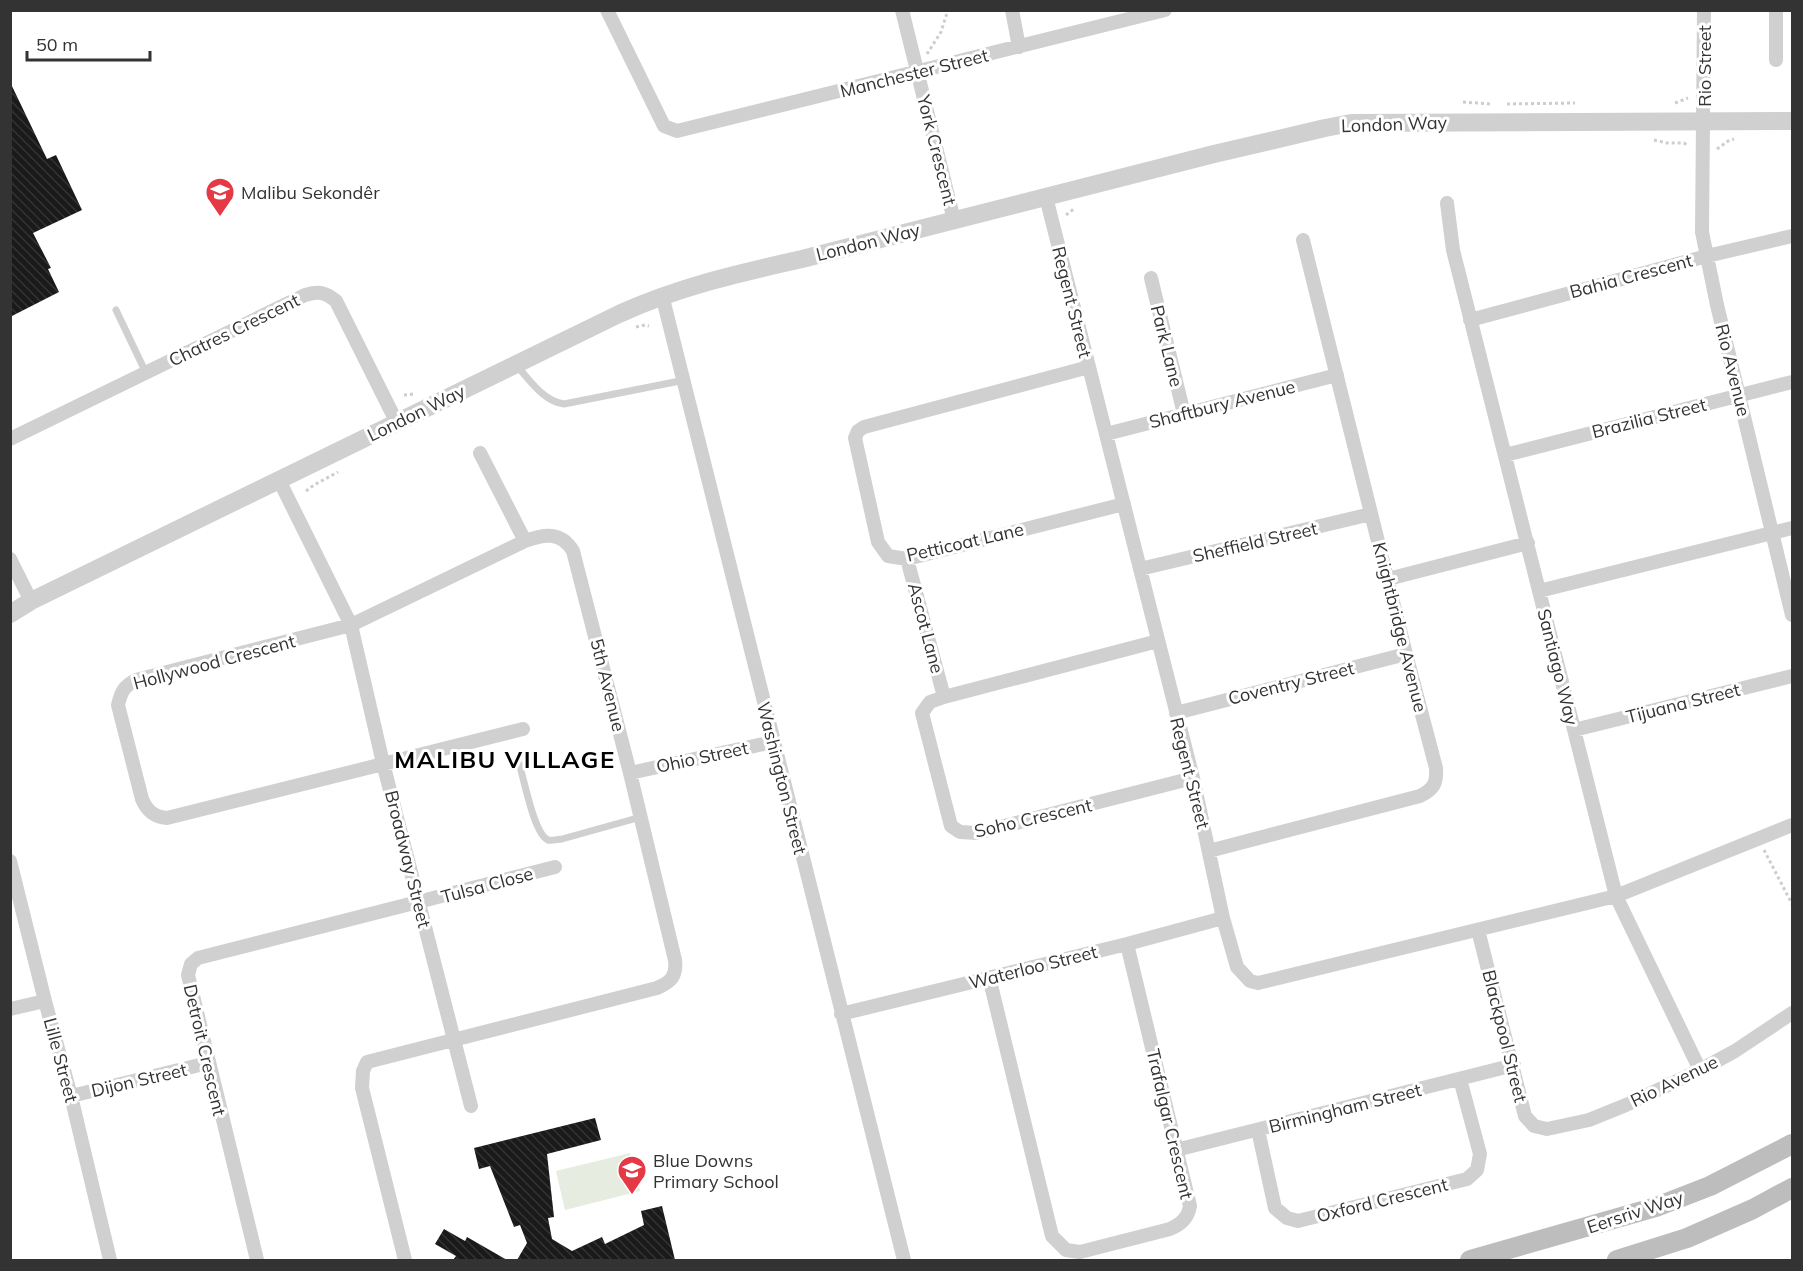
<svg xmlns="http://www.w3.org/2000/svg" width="1803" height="1271" viewBox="0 0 1803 1271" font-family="Mulish,sans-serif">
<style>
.pitch{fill:#e6ecdf}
.building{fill:url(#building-back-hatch)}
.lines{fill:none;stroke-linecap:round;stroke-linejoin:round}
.path{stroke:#cdcdcd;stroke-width:3;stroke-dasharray:3 3;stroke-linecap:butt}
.service{stroke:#d0d0d0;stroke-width:7}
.minor{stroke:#d0d0d0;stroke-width:14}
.tertiary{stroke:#d0d0d0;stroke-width:18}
.secondary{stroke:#bdbdbd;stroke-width:20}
.labels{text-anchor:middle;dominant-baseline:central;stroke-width:6;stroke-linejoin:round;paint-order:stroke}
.street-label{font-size:18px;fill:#333;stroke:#fff}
.poi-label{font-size:18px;fill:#333;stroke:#fff;text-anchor:start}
.district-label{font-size:24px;font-weight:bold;letter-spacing:1.5px;fill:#000;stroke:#fff}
</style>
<defs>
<pattern id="building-back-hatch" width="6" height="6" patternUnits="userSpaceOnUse" patternTransform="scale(1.5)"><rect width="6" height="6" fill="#1a1a1a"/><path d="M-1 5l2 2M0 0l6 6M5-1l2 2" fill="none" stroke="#333"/></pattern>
</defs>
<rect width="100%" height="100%" fill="#fff"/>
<path class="pitch" d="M630 1153 640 1191 565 1210 556 1171Z"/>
<path class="building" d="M10 82 47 159 56 155 82 210 33 233 51 268 48 269 59 292 10 317Z
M595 1118 601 1140 547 1154 554 1217 548 1218 552 1239 572 1251 602 1237 605 1244 644 1225 641 1211 662 1206 675 1260H517L527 1243 520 1225 514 1227 490 1166 479 1169 474 1148Z
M444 1229 465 1241 467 1237 507 1260H453L456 1256 435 1244Z"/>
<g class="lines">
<path class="path" d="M927 54 941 32 948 10
M1463 102 1491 104
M1675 103 1688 98
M1507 104 1575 103
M1654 140 1667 143H1684L1688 146
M1717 149 1728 141 1734 139
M1066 215 1075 208
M636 327 645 325 649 326
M404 395 414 394
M306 491 314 485 338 472
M1764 850 1792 904"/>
<path class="service" d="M116 310 146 373
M516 365C530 380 543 401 564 404L685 380
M519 763C524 779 534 834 548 840 552 841 558 839 562 839L641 817"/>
<path class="minor" d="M607 10 664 126 677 131 1165 10
M902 10 954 220
M1012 10 1019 47
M1704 10 1702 232 1717 305 1792 615
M1776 60V10
M1046 197 1193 778 1223 918 1237 967 1250 981 1258 983 1616 896 1792 825
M1447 203 1453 250 1616 896 1700 1070
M1151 278 1184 414
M662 295 904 1260
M1470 320 1707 256 1792 236
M1089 367 864 427 858 431 855 438 878 542 888 556 907 559 1124 504
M1106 434 1337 375
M10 439 305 295C319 291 325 292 336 301L397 423
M480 453 525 541
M1505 455 1792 382
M279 480 351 625 383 763 471 1106
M10 559 31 601
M907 559 944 697
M1140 569 1371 514
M1388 579 1528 543
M1539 591 1792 528
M1158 641 944 697 930 702 922 713 951 826 960 832 977 833 1193 778
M1176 713 1406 654
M1574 730 1792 676
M630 773 773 742
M1209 851 1420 796C1434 789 1437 783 1436 768L1406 654 1303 240
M10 861 45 1001 71 1096 110 1260
M1478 930 1525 1116 1534 1126 1547 1129 1589 1120 1626 1105 1700 1070 1735 1051 1792 1013
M989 977 1052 1236 1066 1250 1080 1252 1170 1229C1181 1224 1188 1218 1190 1206L1127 944
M10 1009 45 1001
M841 1014 1127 944 1223 918
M71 1096 208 1063
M1258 1130 1275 1208 1287 1218 1298 1221 1467 1179 1477 1170 1480 1154 1460 1079
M1176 1150 1514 1065
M257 1260 188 975 191 964 198 958 555 867
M405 1260 362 1088 363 1071 367 1062 657 988C671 982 677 976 675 960L630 773 573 551C561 531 544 534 525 541L351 625 136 680C124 686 121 692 118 705L142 799C147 811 154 817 167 818L523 729"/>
<path class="tertiary" d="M10 614 31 601 619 314C678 287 739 273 802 259L1214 154 1325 128 1351 123 1792 121"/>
<path class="secondary" d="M1470 1260 1656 1207 1710 1186 1792 1144
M1617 1260 1687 1238 1753 1209 1792 1188"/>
</g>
<defs>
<g id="school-pin" transform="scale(1.5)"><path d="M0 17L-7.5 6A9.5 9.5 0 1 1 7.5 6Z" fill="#e63946" stroke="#fff"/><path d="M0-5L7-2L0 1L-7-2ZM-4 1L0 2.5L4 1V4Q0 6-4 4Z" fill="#fff"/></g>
</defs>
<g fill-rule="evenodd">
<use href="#school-pin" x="220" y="192"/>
<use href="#school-pin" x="632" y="1170"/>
</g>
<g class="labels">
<g class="street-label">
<text transform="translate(1704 66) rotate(-90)">Rio Street</text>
<text transform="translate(914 73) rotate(-14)">Manchester Street</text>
<text transform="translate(1394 124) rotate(-2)">London Way</text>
<text transform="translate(937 150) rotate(76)">York Crescent</text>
<text transform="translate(868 242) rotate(-14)">London Way</text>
<text transform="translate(1631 276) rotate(-15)">Bahia Crescent</text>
<text transform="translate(1072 302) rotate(76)">Regent Street</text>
<text transform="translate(234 330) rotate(-26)">Chatres Crescent</text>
<text transform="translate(1167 346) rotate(76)">Park Lane</text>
<text transform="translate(1733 370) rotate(76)">Rio Avenue</text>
<text transform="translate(1222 404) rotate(-14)">Shaftbury Avenue</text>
<text transform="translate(416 413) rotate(-26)">London Way</text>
<text transform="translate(1649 418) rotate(-14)">Brazilia Street</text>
<text transform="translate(965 542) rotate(-13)">Petticoat Lane</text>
<text transform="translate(1255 542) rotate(-13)">Sheffield Street</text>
<text transform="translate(1400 627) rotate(76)">Knightbridge Avenue</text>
<text transform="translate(926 628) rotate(75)">Ascot Lane</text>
<text transform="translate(214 662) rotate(-15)">Hollywood Crescent</text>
<text transform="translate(1558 667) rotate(76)">Santiago Way</text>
<text transform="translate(1291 683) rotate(-14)">Coventry Street</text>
<text transform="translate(608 685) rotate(76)">5th Avenue</text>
<text transform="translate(1683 703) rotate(-14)">Tijuana Street</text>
<text transform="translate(702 757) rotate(-12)">Ohio Street</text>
<text transform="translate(1190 773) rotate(76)">Regent Street</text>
<text transform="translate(782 778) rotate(76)">Washington Street</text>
<text transform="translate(1033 818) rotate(-13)">Soho Crescent</text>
<text transform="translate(408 859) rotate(76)">Broadway Street</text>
<text transform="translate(487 885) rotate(-15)">Tulsa Close</text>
<text transform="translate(1033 967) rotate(-14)">Waterloo Street</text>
<text transform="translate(1505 1036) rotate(76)">Blackpool Street</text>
<text transform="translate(205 1050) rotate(77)">Detroit Crescent</text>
<text transform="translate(61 1060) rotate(75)">Lille Street</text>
<text transform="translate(139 1080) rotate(-13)">Dijon Street</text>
<text transform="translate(1674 1081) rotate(-26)">Rio Avenue</text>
<text transform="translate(1345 1108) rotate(-14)">Birmingham Street</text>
<text transform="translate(1170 1124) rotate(77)">Trafalgar Crescent</text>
<text transform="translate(1382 1200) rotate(-14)">Oxford Crescent</text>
<text transform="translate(1635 1212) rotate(-18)">Eersriv Way</text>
</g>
<g class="poi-label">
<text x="241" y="192">Malibu Sekondêr</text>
<text x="653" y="1160">Blue Downs<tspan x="653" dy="21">Primary School</tspan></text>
</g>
<g class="district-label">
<text x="505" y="759">MALIBU VILLAGE</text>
</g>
</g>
<rect width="1803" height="1271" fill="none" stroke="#333333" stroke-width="24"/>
<path d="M27 51v9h123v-9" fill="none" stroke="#333333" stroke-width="3"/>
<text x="36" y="51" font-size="18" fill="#333333" stroke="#ffffff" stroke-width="4.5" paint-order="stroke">50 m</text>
</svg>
